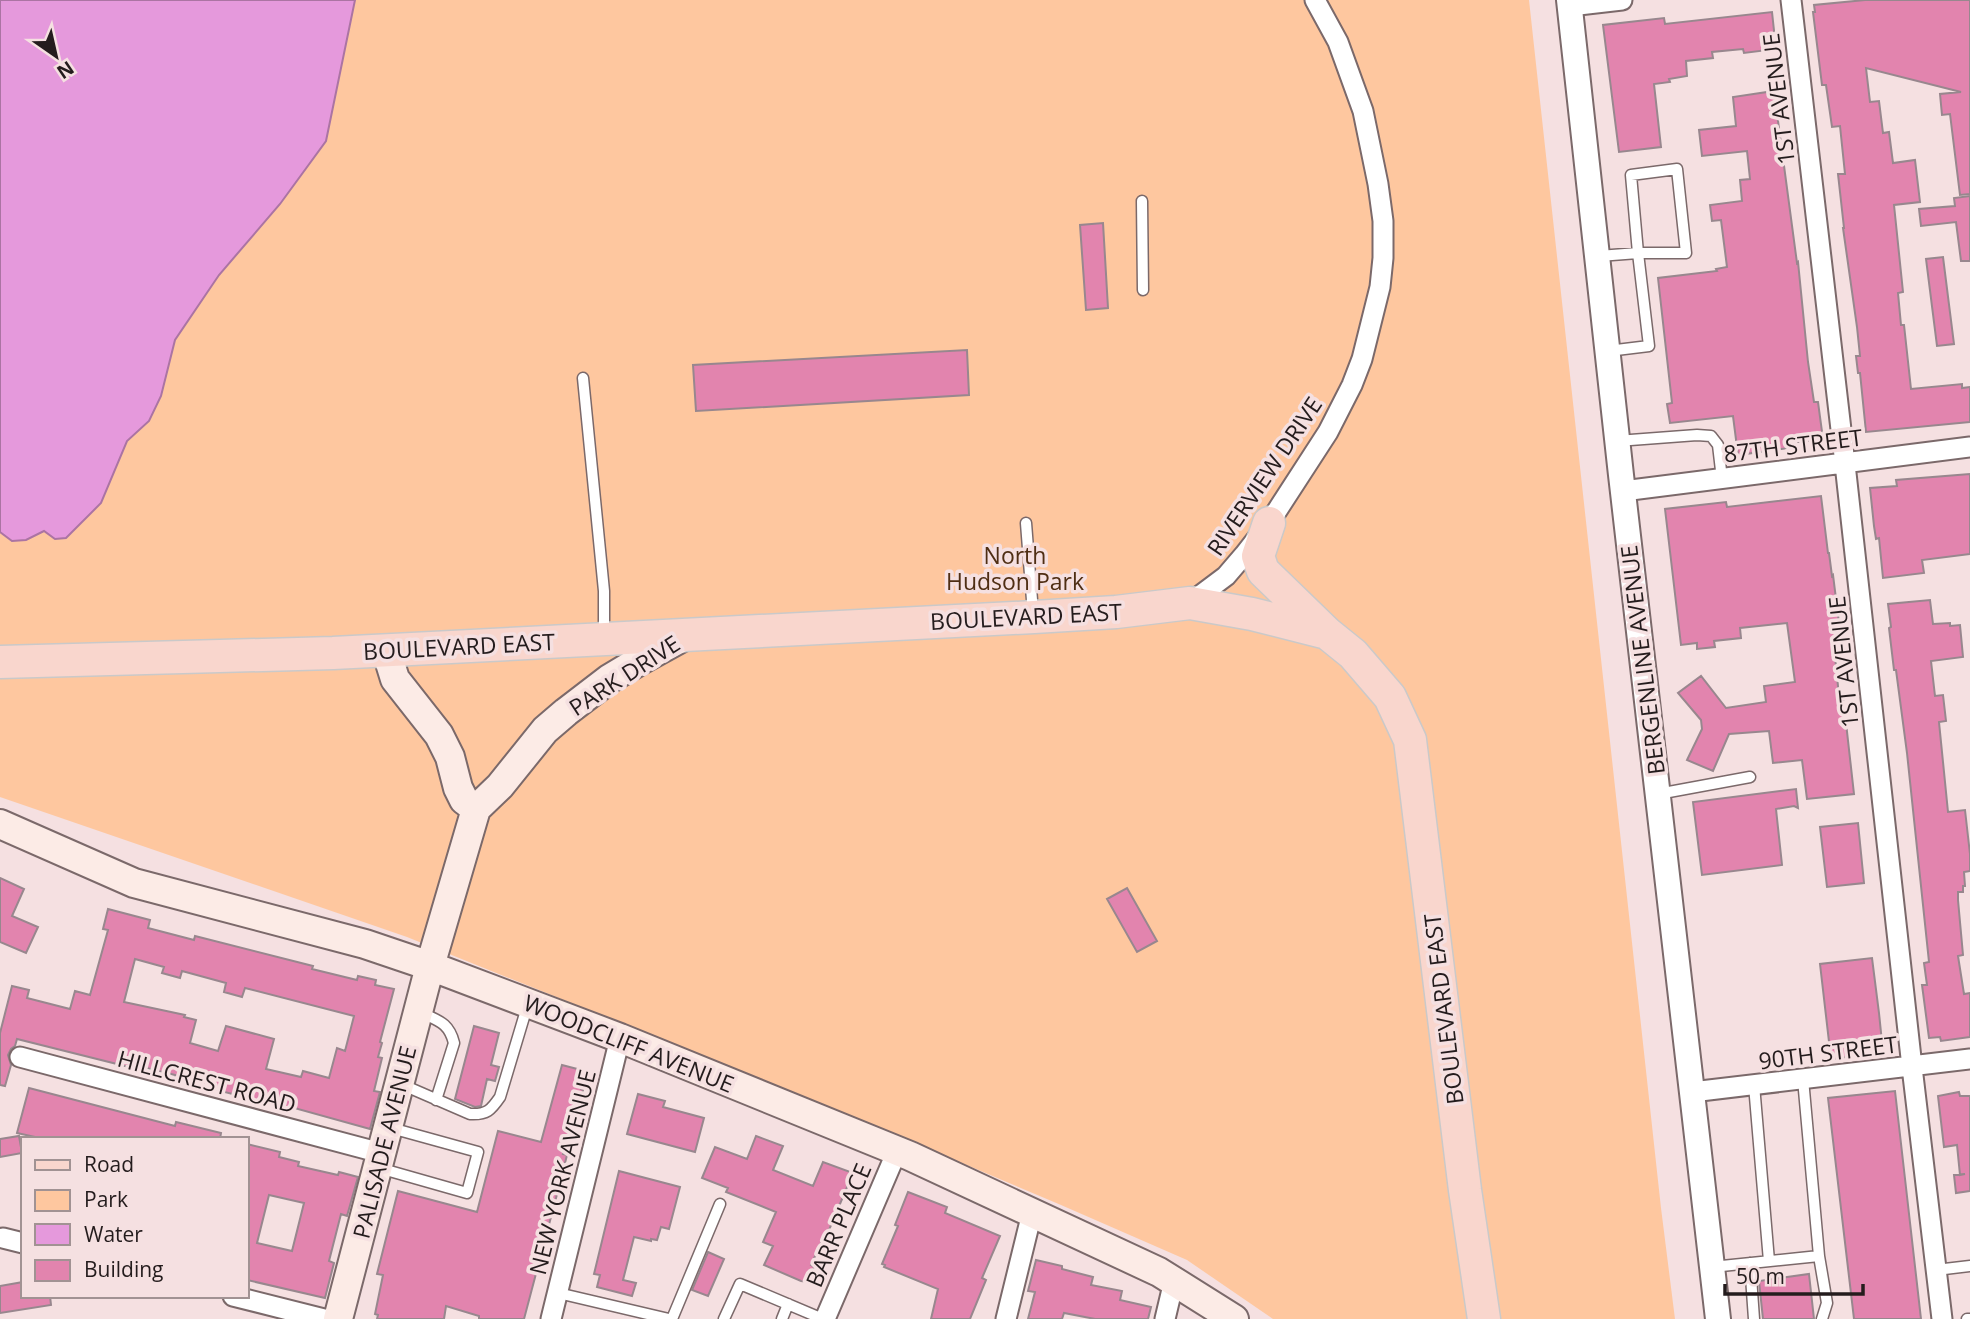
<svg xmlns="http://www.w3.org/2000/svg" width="1970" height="1319" viewBox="0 0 1970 1319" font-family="'Open Sans',sans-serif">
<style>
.green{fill:#fec79f}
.water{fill:#e599dc;stroke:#ab74a3;stroke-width:2}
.building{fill:#e284ae;stroke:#98878e;stroke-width:2;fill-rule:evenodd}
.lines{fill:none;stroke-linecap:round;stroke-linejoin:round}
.service-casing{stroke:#7b696a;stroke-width:13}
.minor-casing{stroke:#7b696a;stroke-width:23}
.tertiary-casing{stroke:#7b696a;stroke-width:28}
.secondary-casing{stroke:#7b696a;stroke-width:32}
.primary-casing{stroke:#cac9c9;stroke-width:35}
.service{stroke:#fff;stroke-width:10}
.minor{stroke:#fff;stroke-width:19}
.tertiary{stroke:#fff;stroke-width:24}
.secondary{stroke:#fcebe6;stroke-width:28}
.primary{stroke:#f9d6cd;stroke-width:32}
.labels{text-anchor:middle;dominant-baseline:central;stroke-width:7;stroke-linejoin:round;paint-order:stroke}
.street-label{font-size:23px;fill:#241c1d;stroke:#f5e0e1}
.park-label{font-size:23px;fill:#4f2e14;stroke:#f5e0e1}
</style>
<rect width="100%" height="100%" fill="#f5e0e1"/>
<path class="green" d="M0 0H1529L1661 1208 1675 1319H1273L1187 1260 1061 1205 825 1105 407 937 0 797Z"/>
<path class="water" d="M0 0H355L326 141 280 204 219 275 175 340 161 396 149 421 127 441 101 503 66 538 55 539 44 531 26 540 12 541 0 532Z"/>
<path class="building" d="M1865 0H1970V194L1960 195 1950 114 1942 115 1940 94 1961 92 1866 68 1870 102 1879 101 1883 133 1889 132 1893 163 1915 160 1920 202 1894 205 1903 292 1898 293 1901 325H1904L1911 389 1962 384V388L1970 387V422L1866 432 1860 373H1858L1856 356H1860L1857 327 1843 228H1844L1838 174H1845L1840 126 1832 127 1826 85H1822L1813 12H1815L1814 5Z
M1772 12 1776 49 1744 53 1743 49 1712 52 1713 58 1686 61 1687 76 1669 79 1670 82 1654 84 1661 147 1619 152 1603 25 1664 18 1665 24Z
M1774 91 1797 263 1798 262 1808 362 1814 402H1818L1823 439 1788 443 1789 448 1738 455 1733 416 1670 423 1667 404 1672 403 1658 278 1717 271 1716 269 1727 267 1721 220 1712 221 1710 205 1742 201 1740 180 1750 179 1747 151 1702 156 1699 130 1736 126 1733 97Z
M1970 196V261H1961L1956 222 1921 226 1919 209 1955 206 1954 198Z
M1103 223 1108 308 1086 310 1080 225Z
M1943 257 1954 344 1937 346 1926 259Z
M967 350 969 395 696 411 693 365Z
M1970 474V554L1922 560 1924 573 1883 578 1879 538 1876 539 1874 526 1870 488 1897 486 1896 480Z
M1821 496 1828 553H1829L1832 576 1833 575 1843 655 1835 656 1839 696H1843L1854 794 1807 799 1802 760 1773 763 1769 731 1729 734 1713 771 1687 760 1702 729 1701 720 1678 693 1701 676 1726 708 1766 702 1764 686 1795 682 1787 623 1740 628 1741 638 1714 641 1715 647 1697 649V643L1681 645 1665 509 1726 502 1727 507Z
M1930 600 1933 624 1950 623V626L1960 625 1963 657 1931 661 1935 696 1943 695 1946 721 1939 722 1948 812 1965 810 1970 854V871L1964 872 1965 886H1963V892H1958V900L1963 955 1958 956 1964 994 1970 993V1037L1941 1041 1940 1037 1929 1038 1922 985H1927L1924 963 1929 962 1907 753 1896 670H1894L1889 628 1891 627 1888 604Z
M1796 789 1798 808 1794 806 1776 809 1782 865 1702 875 1693 802Z
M1858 823 1864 883 1827 887 1820 827Z
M0 878 24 889 12 916 38 927 26 953 0 942Z
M1127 888 1157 941 1137 952 1107 899Z
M108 909 150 920 148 928 194 940 195 936 313 966 312 969 357 980 358 976 376 980 375 985 394 989 380 1042 382 1043 378 1057 382 1058 374 1091 380 1092 370 1129 291 1107V1109L174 1079 175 1075 134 1065 133 1068 17 1039 15 1046 11 1049 8 1055 11 1065 5 1086 0 1085V1033L12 986 29 990 27 998 70 1009 75 991 90 995 108 930 103 929ZM135 959 164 967 162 973 180 978 182 971 226 983 224 992 242 997 245 988 354 1016 345 1051 337 1048 329 1078 303 1071 301 1077 266 1069 274 1039 226 1026 218 1051 190 1043 196 1020 184 1017 185 1015 124 1002Z
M1872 958 1879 1013 1883 1052 1831 1059 1820 964Z
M474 1026 499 1033 491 1065 499 1067 495 1081 487 1079 481 1106 475 1107 455 1099Z
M562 1065 585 1071 581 1089 583 1090 563 1154 567 1155 560 1183 524 1319H479V1316L446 1306 444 1319H377L378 1315 375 1314 383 1275 377 1274 398 1191 477 1212 498 1131 541 1142Z
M29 1088 175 1126 176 1122 221 1133 220 1139H44L17 1133Z
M1895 1091 1921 1319H1854L1828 1098Z
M1959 1092 1960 1096H1970V1191L1956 1193 1954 1175 1965 1174 1960 1175 1957 1145 1944 1147 1938 1096Z
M638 1094 665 1101 663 1107 704 1118 695 1152 627 1134Z
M19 1136 22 1153 0 1157V1139Z
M756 1136 783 1146 773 1170 813 1186 823 1162 853 1173 824 1242 822 1241 811 1265 814 1267 808 1282 801 1281 764 1265 773 1246 763 1242 776 1212 726 1192 728 1188 702 1178 715 1147 747 1159Z
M247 1144 280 1152 279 1157 299 1162 298 1166 338 1175 339 1172 358 1177 347 1216 341 1214 329 1261 334 1263 325 1298 247 1280ZM269 1195 304 1203 292 1251 257 1243Z
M619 1171 680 1187 669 1229 661 1227 657 1240 651 1239V1241L634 1237 623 1280 636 1283 632 1296 597 1287 600 1275 594 1274Z
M908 1192 947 1207 945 1213 1000 1236 982 1278 986 1280 970 1319H931L938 1289 884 1267 885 1265 882 1264 898 1226 895 1225Z
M708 1252 724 1259 708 1296 692 1290Z
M1036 1260 1062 1266V1269L1093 1277 1091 1285 1122 1291 1120 1300 1151 1307 1148 1319H1095L1064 1313 1062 1319H1028L1035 1292 1028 1291Z
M1809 1274 1814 1319H1763L1759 1281Z
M23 1282V1296H50L51 1305 0 1313V1286Z"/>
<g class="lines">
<g class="service-casing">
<path id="service" d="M1677 169 1686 253H1638L1631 175Z
M1142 201 1143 290
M1599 256 1638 253 1649 346 1608 351
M583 378 604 591V635
M1617 441 1697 435 1711 436 1718 445 1722 479
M1026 523 1033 613
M1658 794 1750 777
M422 1013C439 1021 449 1023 454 1043L436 1100
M403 1085 470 1114C487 1115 491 1110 500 1097L527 1007
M1754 1085 1769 1261
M379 1168 467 1193 478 1152 391 1128
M1819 1256 1827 1303 1822 1319
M1750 1263 1754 1319
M1712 1267 1819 1256 1803 1079
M1936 1270 1970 1266
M558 1293 669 1319
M672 1319 720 1204
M724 1319 740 1284 823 1319
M782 1319 788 1304
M1967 1319H1970"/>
</g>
<g class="minor-casing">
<path id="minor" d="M1791 0 1845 464 1912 1067 1942 1319
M1570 6 1622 0
M1623 491 1970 447
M1190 603 1226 576 1244 555 1269 523 1328 432 1352 385 1362 359 1380 287 1383 258V221L1378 184 1363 111 1338 42 1315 0
M20 1057 381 1153
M1692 1092 1970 1059
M3 1238 23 1243
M233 1296 324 1319
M551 1319 620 1038
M825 1319 897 1151
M1006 1319 1032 1213
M1165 1319 1174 1281"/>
</g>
<g class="tertiary-casing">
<path id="tertiary" d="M1569 0 1621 475 1718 1319"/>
</g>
<g class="secondary-casing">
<path id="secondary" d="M386 650 395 679 439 735 450 757 458 788 464 800 476 809
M0 824 134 883 365 944 430 966 620 1038 910 1156 1159 1272 1234 1319
M338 1319 430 966 476 809 500 786 545 730 566 712 609 679 639 661 688 634"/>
</g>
<g class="primary-casing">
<path id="primary" d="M1269 523 1258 556 1263 571 1327 633 1353 654 1390 697 1410 740 1465 1190 1484 1319
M0 662 333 653 1034 617 1116 612 1190 603 1252 614 1327 633"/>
</g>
<use href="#service" class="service"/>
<use href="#minor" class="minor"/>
<use href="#tertiary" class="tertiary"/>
<use href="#secondary" class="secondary"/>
<use href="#primary" class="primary"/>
</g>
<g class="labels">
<g class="street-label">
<text transform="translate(1778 99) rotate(-97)">1ST AVENUE</text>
<text transform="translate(1793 445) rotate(-7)">87TH STREET</text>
<text transform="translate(1264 476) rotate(-56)">RIVERVIEW DRIVE</text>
<text transform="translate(1026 616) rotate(-3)">BOULEVARD EAST</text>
<text transform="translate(459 646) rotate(-3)">BOULEVARD EAST</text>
<text transform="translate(1642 660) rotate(-97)">BERGENLINE AVENUE</text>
<text transform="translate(1843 662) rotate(-96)">1ST AVENUE</text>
<text transform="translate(624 675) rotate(-33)">PARK DRIVE</text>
<text transform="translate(1443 1009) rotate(-97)">BOULEVARD EAST</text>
<text transform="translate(629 1043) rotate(22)">WOODCLIFF AVENUE</text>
<text transform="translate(1828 1052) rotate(-7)">90TH STREET</text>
<text transform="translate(207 1081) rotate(15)">HILLCREST ROAD</text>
<text transform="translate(384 1142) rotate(-76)">PALISADE AVENUE</text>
<text transform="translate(562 1172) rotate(-76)">NEW YORK AVENUE</text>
<text transform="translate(838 1225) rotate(-67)">BARR PLACE</text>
</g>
<g class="park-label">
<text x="1015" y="555">North<tspan x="1015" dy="26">Hudson Park</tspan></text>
</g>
</g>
<rect x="21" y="1137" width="228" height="161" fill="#f5e0e1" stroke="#a19293" stroke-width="2"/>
<rect x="35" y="1160" width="35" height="10" fill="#f9d6cd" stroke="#a19293" stroke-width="2"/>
<text x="84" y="1172" font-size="21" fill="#241c1d">Road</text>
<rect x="35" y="1190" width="35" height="21" fill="#fec79f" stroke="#a19293" stroke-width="2"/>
<text x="84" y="1207" font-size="21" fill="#241c1d">Park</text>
<rect x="35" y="1224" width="35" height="21" fill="#e599dc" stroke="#a19293" stroke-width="2"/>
<text x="84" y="1242" font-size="21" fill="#241c1d">Water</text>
<rect x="35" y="1260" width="35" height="21" fill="#e284ae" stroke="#a19293" stroke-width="2"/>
<text x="84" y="1277" font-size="21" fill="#241c1d">Building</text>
<g transform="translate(56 56) rotate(146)" stroke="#f5e0e1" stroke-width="5" paint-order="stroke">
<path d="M0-5L12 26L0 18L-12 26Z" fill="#241c1d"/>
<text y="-10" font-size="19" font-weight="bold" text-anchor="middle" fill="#241c1d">N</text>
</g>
<path d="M1725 1284v10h138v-10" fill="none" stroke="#241c1d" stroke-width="3.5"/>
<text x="1736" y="1284" font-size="21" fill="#241c1d" stroke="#f5e0e1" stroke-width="5" paint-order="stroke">50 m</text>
</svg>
